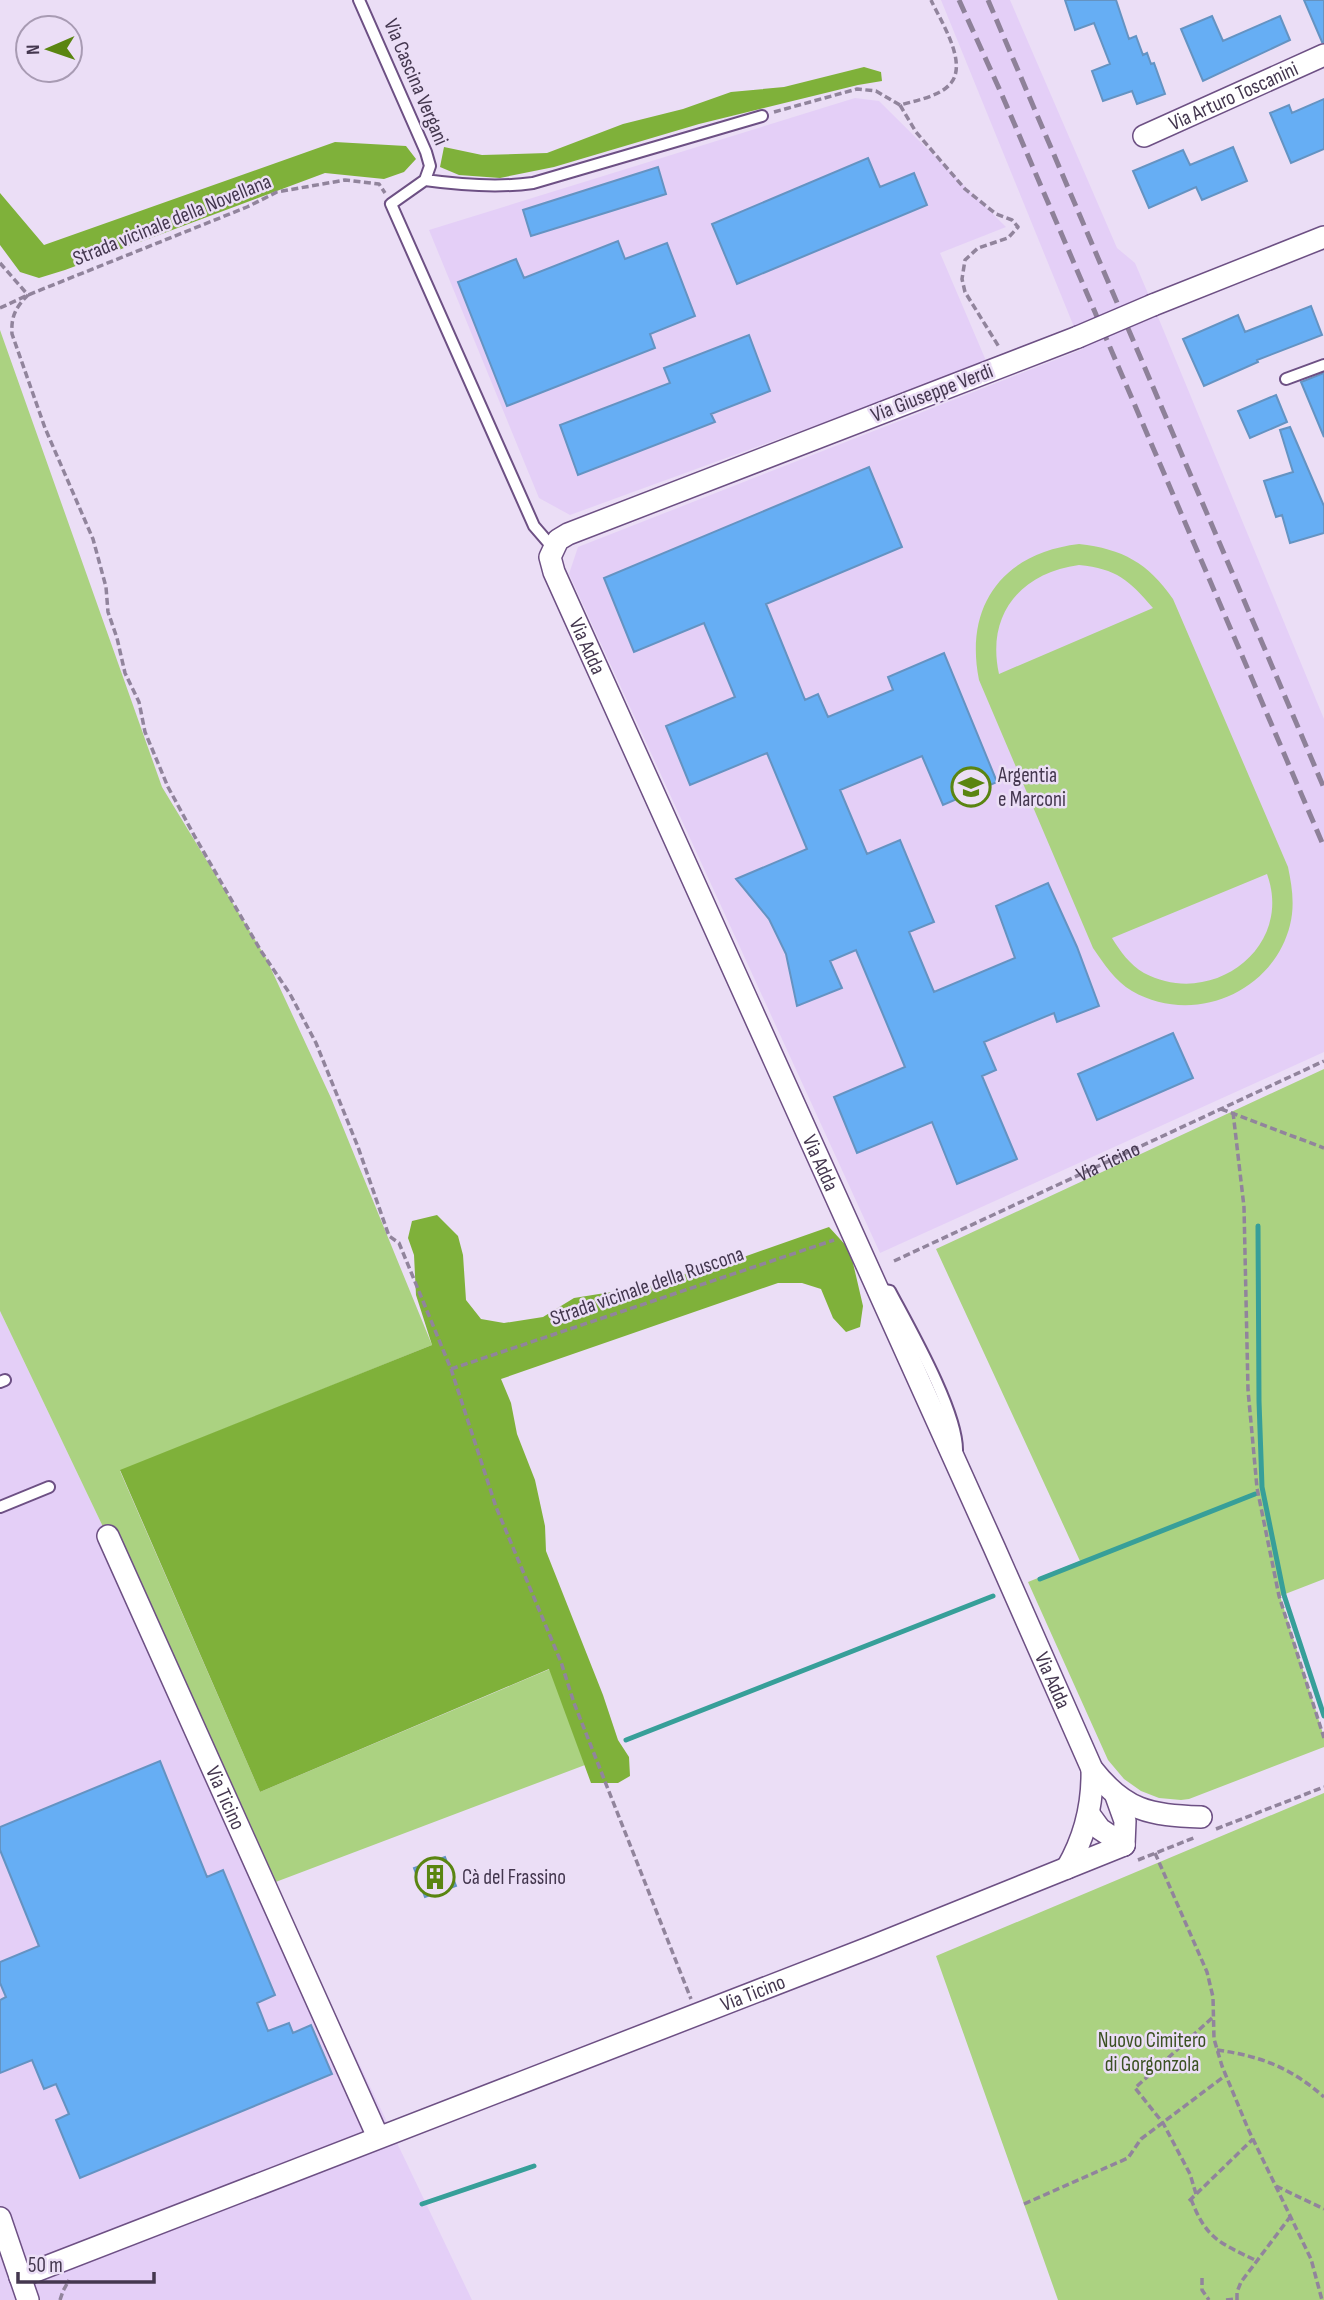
<svg xmlns="http://www.w3.org/2000/svg" width="1324" height="2300" viewBox="0 0 1324 2300" font-family="'Sofia Sans Condensed',sans-serif">
<style>
.built{fill:#e4cff7}
.green{fill:#abd281;fill-rule:evenodd}
.forest{fill:#7fb13a}
.lines{fill:none;stroke-linecap:round;stroke-linejoin:round}
.stream{stroke:#379f99;stroke-width:5}
.building{fill:#66aef4;stroke:#6493c2;stroke-width:2}
.lane-casing{stroke:#6d5084;stroke-width:14}
.street-casing{stroke:#6d5084;stroke-width:24}
.path{stroke:#91849c;stroke-width:3.5;stroke-dasharray:7 3.5;stroke-linecap:butt}
.lane{stroke:#fff;stroke-width:10}
.street{stroke:#fff;stroke-width:21}
.rail{stroke:#8e8199;stroke-width:5;stroke-dasharray:14 7;stroke-linecap:butt}
.street-bridge-casing{stroke:#6d5084;stroke-width:24;stroke-linecap:butt}
.street-bridge{stroke:#fff;stroke-width:21}
.labels{text-anchor:middle;dominant-baseline:central;stroke-width:5;stroke-linejoin:round;paint-order:stroke}
.street-label{font-size:21px;fill:#44374f;stroke:#ebdef6}
.poi-label{font-size:21px;fill:#44374f;stroke:#ebdef6;text-anchor:start}
.park-label{font-size:21px;fill:#3c5123;stroke:#ebdef6}
</style>
<rect width="100%" height="100%" fill="#ebdef6"/>
<path class="built" d="M941 0H1010L1117 248 1135 263 1158 317 1324 719V1052L880 1253 569 574 578 547 1083 349Z
M855 98 879 101 1006 227 940 253 987 363 570 515 539 498 429 230Z
M0 1311 273 1883 472 2300H0Z"/>
<path class="green" d="M0 330 162 787 266 958 331 1098 432 1345 120 1471 260 1792 550 1669 585 1765 273 1883 0 1311Z
M1079 544C1123 549 1148 563 1173 599L1288 867C1292 886 1295 905 1290 925 1273 993 1193 1026 1132 991 1115 981 1104 964 1093 948L979 680C964 605 1003 553 1079 544ZM1079 565C1117 569 1129 580 1153 608L999 674C986 615 1020 573 1079 565ZM1267 874C1294 948 1212 1009 1144 973 1130 965 1120 951 1112 938Z
M1324 1069V1579L1280 1596 1324 1737V1747L1189 1799 1181 1800 1159 1798 1141 1791 1124 1779 1108 1760 1028 1582 1080 1561 936 1249Z
M1324 1793V2300H1058L936 1956Z"/>
<path class="forest" d="M864 67 881 72 882 81 858 85 699 124 554 167 500 178 459 175 440 167 444 147 482 155 547 153 623 124 683 109 731 92 784 87Z
M335 142 406 146 416 159 404 172 384 179 325 173 65 270 39 278 20 272 0 245V193L44 245Z
M437 1215 458 1236 463 1255 466 1300 481 1319 504 1323 543 1317 574 1298 655 1285 673 1279 703 1266 719 1261 738 1259 829 1227 850 1250 863 1306 860 1327 846 1332 833 1318 821 1289 802 1283H778L501 1379 511 1403 517 1434 535 1480 545 1526 546 1551 603 1695 618 1740 629 1757 630 1776 618 1783H591L549 1669 260 1792 120 1470 432 1345 416 1295 414 1255 408 1238 412 1221Z"/>
<g class="lines">
<path class="stream" d="M1258 1226 1259 1401 1262 1487 1284 1595 1324 1716
M1040 1579 1255 1494
M626 1740 993 1596
M422 2204 534 2166"/>
</g>
<path class="building" d="M1065 0H1116L1129 39 1136 36 1143 55 1147 53 1151 64 1154 63 1165 94 1137 104 1132 91 1103 101 1092 71 1110 64 1094 23 1075 30Z
M1304 0H1324V42H1322Z
M1212 16 1223 41 1280 16 1290 40 1203 81 1181 29Z
M1324 99V149L1291 163 1270 113 1289 105 1292 113Z
M1233 147 1247 181 1202 200 1196 187 1149 208 1133 171 1183 150 1190 165Z
M868 158 880 187 914 173 927 205 737 284 712 224Z
M658 167 666 194 531 236 523 210Z
M618 241 625 259 667 243 695 316 650 334 655 348 507 406 458 282 516 259 524 278Z
M1311 306 1322 335 1257 360 1258 362 1204 386 1183 339 1238 315 1245 332Z
M749 335 770 391 711 414 715 422 578 475 560 425 670 383 664 368Z
M1324 373V437L1301 382Z
M1276 395 1287 422 1250 438 1238 411Z
M1290 427 1324 506V533L1290 543 1282 515 1276 517 1264 481 1293 472 1280 430Z
M869 467 902 547 766 604 805 700 818 694 828 717 893 690 888 677 944 653 997 782 943 805 922 756 840 790 867 854 900 840 934 922 909 932 934 992 1015 958 996 906 1048 883 1077 947 1099 1006 1057 1022 1054 1013 984 1042 996 1070 982 1076 1017 1159 957 1184 932 1122 857 1153 834 1097 905 1067 856 950 830 961 842 988 797 1006 786 954 769 919 736 879 807 849 767 753 690 785 666 726 735 697 704 623 634 652 604 578Z
M1173 1033 1193 1078 1097 1120 1078 1074Z
M160 1761 207 1877 223 1870 275 1995 257 2003 268 2031 289 2023 293 2033 311 2025 332 2074 80 2178 56 2120 69 2114 56 2084 44 2089 32 2060 0 2073V2000L6 1997 0 1983V1962L39 1946 0 1850V1827Z
M445 1857 456 1886 425 1897 414 1868Z"/>
<g class="lines">
<g class="lane-casing">
<path id="lane" d="M359 0 426 152 430 166 425 180
M1286 379 1324 365
M553 548 534 526 391 204 425 180C461 185 497 188 533 183L762 116
M878 1289 890 1291C909 1327 958 1412 957 1451
M0 1382 5 1380
M0 1507 49 1487"/>
</g>
<g class="street-casing">
<g id="street">
<path id="s2" d="M1144 136 1324 55"/>
<path d="M1153 305 1324 237"/>
<path id="s3" d="M1078 337 568 534 558 540 550 557 554 572 994 1547 1092 1769C1125 1811 1149 1815 1201 1817"/>
<path id="s4" d="M108 1536 378 2137"/>
<path d="M1116 1796 1125 1821 1124 1845"/>
<path d="M1089 1814 1100 1829 1124 1845"/>
<path d="M1067 1868C1085 1837 1093 1806 1092 1769"/>
<path d="M0 2218 28 2300"/>
<path id="s5" d="M20 2277 871 1947 1124 1845"/>
</g>
</g>
<g class="path">
<path d="M900 105 916 132 965 189 996 214 1012 220 1018 227 1008 238 978 248 965 260 962 279 965 292 999 347"/>
<path d="M774 112 857 89 876 91 900 105C915 101 941 96 951 83 968 62 940 20 931 0"/>
<path d="M0 263 28 295C15 308 11 317 12 334L45 428 93 539 106 587 108 612 117 638 125 673 139 702 145 732 168 787 195 837 261 951 290 994 316 1043 358 1147 389 1236 399 1243 451 1369 496 1507 561 1662 574 1703 691 1999"/>
<path d="M0 308 28 295 247 207 277 192 345 180 379 184 385 193"/>
<path d="M1221 1109 1324 1148"/>
<path d="M1233 1112 1244 1207 1248 1390 1257 1488 1279 1596 1324 1738"/>
<path id="s1" d="M894 1261 1324 1061"/>
<path d="M451 1369 834 1240"/>
<path d="M1216 1829 1324 1787"/>
<path d="M1155 1853 1207 1972 1213 1997 1214 2039 1222 2066 1249 2131 1311 2259 1322 2300"/>
<path d="M1138 1860 1196 1837"/>
<path d="M1217 2050C1260 2056 1290 2067 1324 2097"/>
<path d="M1276 2186 1324 2209"/>
<path d="M1196 2194 1190 2174 1163 2123 1135 2088 1212 2018"/>
<path d="M1191 2199C1206 2239 1220 2243 1257 2261"/>
<path d="M1189 2201 1253 2139"/>
<path d="M1024 2204 1128 2158 1141 2139 1226 2075"/>
<path d="M1202 2278V2290L1209 2300"/>
<path d="M60 2300 63 2291 69 2280"/>
<path d="M1226 2300 1237 2299"/>
<path d="M1237 2300V2292L1241 2282 1290 2217"/>
</g>
<use href="#lane" class="lane"/>
<use href="#street" class="street"/>
<path class="rail" d="M959 0 1002 95 1324 847
M988 0 1324 788"/>
<g class="street-bridge-casing">
<path id="street-bridge" d="M1078 337 1153 305"/>
</g>
<use href="#street-bridge" class="street-bridge"/>
</g>
<defs>
<g id="school-ring" transform="scale(2.0125)"><circle r="9.5" fill="#ebdef6" stroke="#5a8511" stroke-width="1.5"/><path d="M0-5L7-2L0 1L-7-2ZM-4 1L0 2.5L4 1V4Q0 6-4 4Z" fill="#5a8511"/></g>
<g id="building-ring" transform="scale(2.0125)"><circle r="9.5" fill="#ebdef6" stroke="#5a8511" stroke-width="1.5"/><path d="M-4-6H4V6H1V3H-1V6H-4ZM-2.5-4.3h1.7v1.8h-1.7ZM.8-4.3h1.7v1.8H.8ZM-2.5-1h1.7V.8h-1.7ZM.8-1h1.7V.8H.8Z" fill="#5a8511"/></g>
</defs>
<g fill-rule="evenodd">
<use href="#school-ring" x="971" y="787"/>
<use href="#building-ring" x="435" y="1877"/>
</g>
<g class="labels">
<g class="street-label">
<text transform="translate(416 82) rotate(67)">Via Cascina Vergani</text>
<text stroke="none"><textPath href="#s2" startOffset="98">Via Arturo Toscanini</textPath></text>
<text transform="translate(172 220) rotate(-22)">Strada vicinale della Novellana</text>
<text transform="translate(932 393) rotate(-21)">Via Giuseppe Verdi</text>
<text stroke="none"><textPath href="#s3" startOffset="674">Via Adda</textPath></text>
<text stroke="none"><textPath href="#s1" startOffset="236">Via Ticino</textPath></text>
<text stroke="none"><textPath href="#s3" startOffset="1241">Via Adda</textPath></text>
<text transform="translate(647 1286) rotate(-19)">Strada vicinale della Ruscona</text>
<text stroke="none"><textPath href="#s3" startOffset="1808">Via Adda</textPath></text>
<text stroke="none"><textPath href="#s4" startOffset="287">Via Ticino</textPath></text>
<text stroke="none"><textPath href="#s5" startOffset="786">Via Ticino</textPath></text>
</g>
<g class="poi-label">
<text x="998" y="775">Argentia<tspan x="998" dy="24">e Marconi</tspan></text>
<text x="462" y="1877">Cà del Frassino</text>
</g>
<g class="park-label">
<text x="1152" y="2040">Nuovo Cimitero<tspan x="1152" dy="24">di Gorgonzola</tspan></text>
</g>
</g>
<g transform="translate(49 49) rotate(268)"><circle r="33" fill="#ebdef6" stroke="#a89bb3" stroke-width="2"/>
<path d="M0-5L12 26L0 18L-12 26Z" fill="#5a8511"/>
<text y="-10" font-size="19" font-weight="bold" text-anchor="middle" fill="#44374f">N</text>
</g>
<path d="M18 2272v10h136v-10" fill="none" stroke="#44374f" stroke-width="3.5"/>
<text x="28" y="2272" font-size="21" fill="#44374f" stroke="#ebdef6" stroke-width="5" paint-order="stroke">50 m</text>
</svg>
